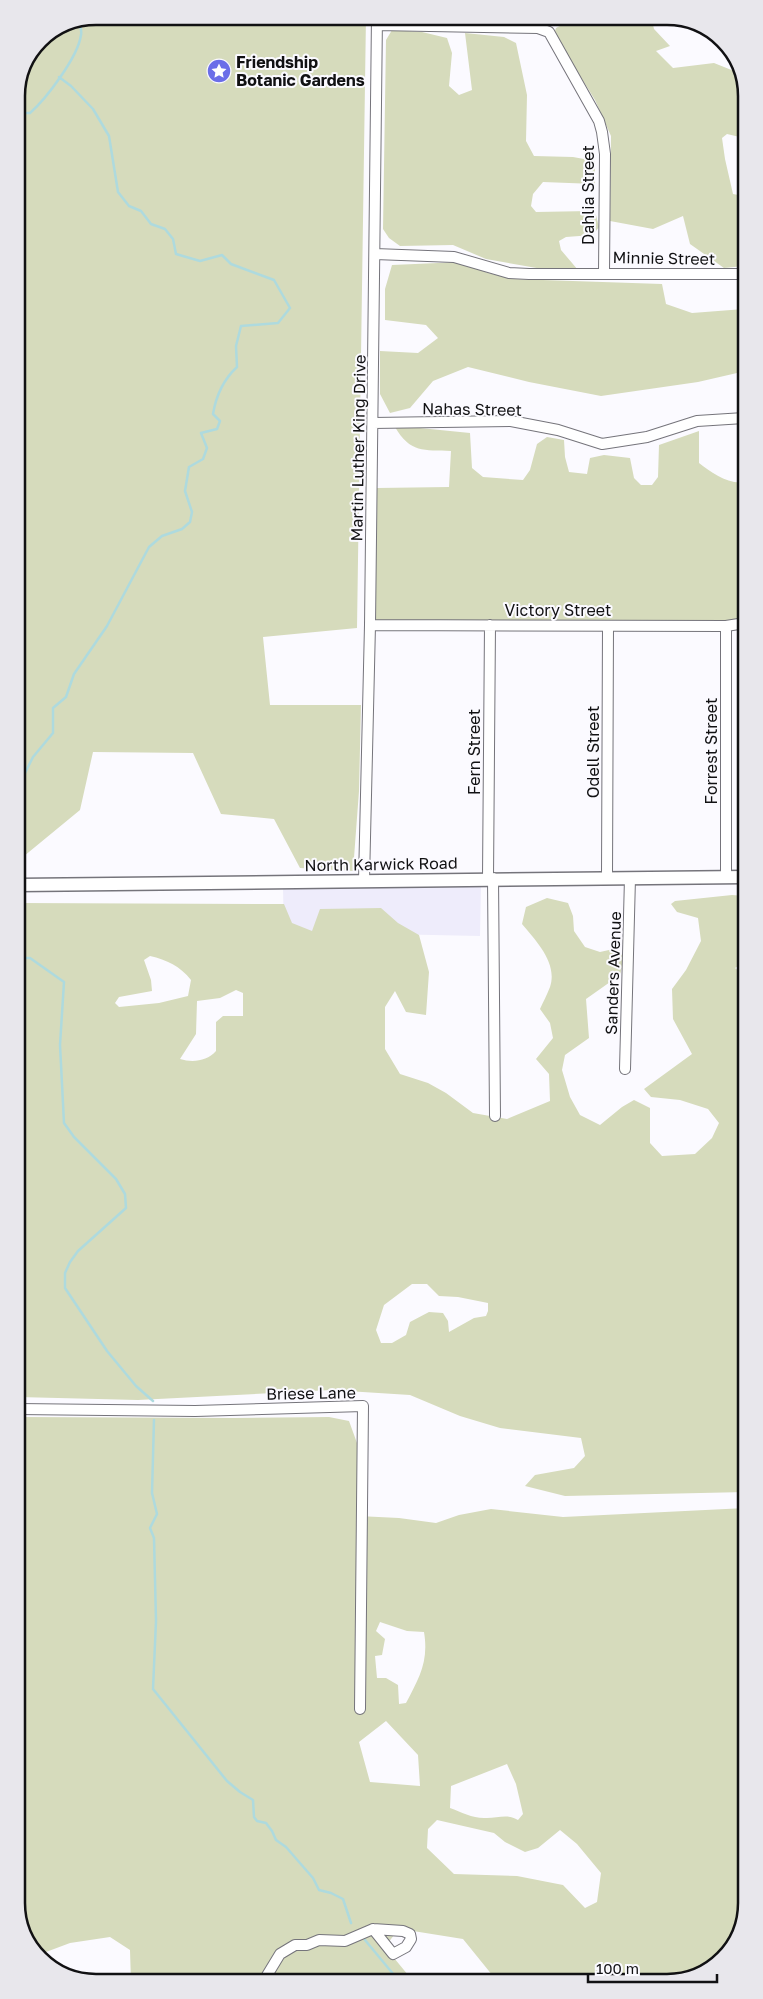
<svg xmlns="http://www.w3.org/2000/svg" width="763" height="1999" viewBox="0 0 763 1999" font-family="'Golos Text',sans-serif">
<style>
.built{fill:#eeecfb}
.green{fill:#d6dbbc;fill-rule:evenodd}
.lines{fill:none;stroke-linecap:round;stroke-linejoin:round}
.stream{stroke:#aedade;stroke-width:2.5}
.minor-casing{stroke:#75747b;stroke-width:12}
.tertiary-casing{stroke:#75747b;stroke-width:15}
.minor{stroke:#fff;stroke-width:10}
.tertiary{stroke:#fff;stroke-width:12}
.labels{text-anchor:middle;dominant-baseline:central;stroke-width:4;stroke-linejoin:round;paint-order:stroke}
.poi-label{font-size:16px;font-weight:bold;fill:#111113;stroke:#fbfaff;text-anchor:start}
.street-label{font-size:16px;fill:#111113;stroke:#fbfaff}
.rim{fill:none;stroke:#111113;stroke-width:2.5}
</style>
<rect width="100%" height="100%" fill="#fbfaff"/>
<path class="built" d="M481 886 480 936 337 933 284 937 283 888Z"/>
<path class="green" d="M96 16H366L357 628 263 637 270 705H361L359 791 353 871 300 868 274 819 221 814 193 753 93 752 80 810 18 861 16 91 40 39Z
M578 16H651L654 29 670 46 656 51 673 68 714 63 744 75V138L727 134 722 138 725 159 733 194 744 196V266L724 268 690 244 683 216 653 229 610 221 611 136 595 100 554 34 556 28Z
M392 30 422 32 447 38 452 53 449 86 459 95 472 90 465 33 504 37 516 43 527 95 526 141 534 156 573 157 595 161V184L543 182 533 194 531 206 536 212 590 211 596 215 599 227 593 235 566 237 559 241 561 250 578 270H548L486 259 453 245 400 246 389 238 383 229 386 40Z
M461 262 488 273 513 279 662 284 666 304 692 313 744 309V364L737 373 698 382 601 396 529 382 468 367 433 381 410 408 390 413 380 394V351L418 353 438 338 426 325 385 320V289L392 265Z
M395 427H410L470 433 472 468 483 477 523 480 530 470 537 444 547 437 564 440 565 457 569 472 587 474 590 458 604 455 630 458 634 478 641 485H652L658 477 659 445 699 431V463C711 472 728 485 745 482V619L716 621 375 620 377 488 449 487 451 451C424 450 410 453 395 427Z
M732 895 745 896V962L735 968 745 976 746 1492 565 1496 525 1486 535 1475 574 1468 585 1456 581 1438 500 1428 460 1416 410 1395 331 1390 138 1400 18 1397V903L284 904 292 923 312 931 320 909 381 908 398 923 419 935 429 972 426 1015 406 1012 395 991 385 1007V1049L400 1074 428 1083 446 1093 473 1113 507 1119 550 1101 549 1074 536 1059 553 1038 550 1023 540 1009C543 1002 547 995 550 987 558 963 536 941 522 924L526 907 547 898 568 903 573 916 574 931 585 947 600 952 618 948 624 959 620 975 586 999 589 1038 565 1055 562 1070 570 1097 580 1115 600 1125 622 1107 634 1100 650 1108V1143L662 1156 695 1154 712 1138 719 1123 708 1109 680 1100 651 1097 644 1089 692 1054 673 1019 672 989 686 970 701 941 698 918 677 912 671 904 675 901ZM150 956C167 960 180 966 191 980L188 996 159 1003 119 1007 115 1003 119 997 152 991 151 980 144 960ZM236 990 243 993V1016H223L216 1022V1051C207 1061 193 1063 180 1059L196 1034 197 1001 220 998ZM412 1284H427L439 1296 458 1297 488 1303V1311L486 1316 474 1318 449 1332 448 1321 443 1313 429 1312 410 1322 406 1335 392 1343H381L376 1330 384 1305Z
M18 1417 234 1418 329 1417 349 1421 357 1443 358 1516 399 1518 436 1523 459 1515 491 1509 563 1517 746 1508 747 1903 730 1952 688 1980 497 1981 463 1939 413 1931 394 1935 385 1947 413 1981H381L377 1976 369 1981 131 1982 130 1950 110 1937 70 1943 38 1955 19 1924ZM380 1622 407 1631 424 1632C429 1662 419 1678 406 1703L399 1704 398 1685 386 1678H377L375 1656 382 1655 385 1639 376 1631ZM386 1721 418 1755 420 1786 370 1782 359 1742ZM507 1764 516 1784 523 1814 518 1820C507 1813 496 1819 484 1818 472 1818 461 1812 450 1808L451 1786ZM437 1820 494 1833 505 1842 525 1852 538 1848 560 1830 577 1844 601 1873 597 1902 585 1908 563 1885 517 1876 454 1874 427 1848 428 1829Z"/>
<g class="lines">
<path class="stream" d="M16 113H30C46 99 78 57 81 35 82 31 80 26 80 23
M17 778 25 773 33 757 53 733V708L66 697 74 674 107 626 149 547 162 536 182 529 190 522 192 512 185 491 189 467 203 459 207 448 201 433 217 429 220 421 213 414C216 396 223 380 237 367L236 346 241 326 278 323 290 308 274 280 231 264 222 255 200 261 176 254 173 239 165 229 151 224 141 211 129 206 118 192 109 136 93 109 71 86 59 77
M18 958H30L64 982 60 1045 64 1123 74 1137 116 1179 125 1194 126 1208 78 1251 70 1262 65 1273V1288L107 1351 136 1386 153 1401
M154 1420 152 1493 157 1514 150 1528 154 1538 156 1621 153 1689 227 1781 240 1792 253 1800 254 1817 257 1821 266 1823 272 1831 276 1840 286 1847 313 1878 319 1890 331 1893 343 1899 351 1923
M365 1940 399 1981"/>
<g class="minor-casing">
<path id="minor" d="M377 25 538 28 549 32 599 121 602 132 605 154 604 273
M375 254 454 257 509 273 529 274H744
M373 423 511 421 558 430 602 444 647 437 697 421 744 418
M370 625 726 626 745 623
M726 877V626
M488 878 490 625
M493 878 495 1116
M607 878 608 626
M364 880 370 625 377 16
M625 1069 630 878
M18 1409 195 1411 363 1406 360 1709
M263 1982 280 1954 295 1945H307L319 1940 345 1941 373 1929 403 1931 410 1934 411 1939 406 1947 393 1954 373 1929"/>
</g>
<g class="tertiary-casing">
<path id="tertiary" d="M18 885 745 877"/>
</g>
<use href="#minor" class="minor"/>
<use href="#tertiary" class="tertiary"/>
</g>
<defs>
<g id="sight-disc" transform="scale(1.25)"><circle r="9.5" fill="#6b6ee8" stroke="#fbfaff"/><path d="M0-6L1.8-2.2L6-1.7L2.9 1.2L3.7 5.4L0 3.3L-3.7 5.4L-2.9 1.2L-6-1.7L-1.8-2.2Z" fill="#fff"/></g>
</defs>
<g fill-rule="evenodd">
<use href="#sight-disc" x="219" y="71"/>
</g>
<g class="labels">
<g class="poi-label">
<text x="236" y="62">Friendship<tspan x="236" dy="18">Botanic Gardens</tspan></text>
</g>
<g class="street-label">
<text transform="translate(588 195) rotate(-90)">Dahlia Street</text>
<text transform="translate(664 258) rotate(1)">Minnie Street</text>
<text transform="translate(472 409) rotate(1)">Nahas Street</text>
<text transform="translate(358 448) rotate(-89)">Martin Luther King Drive</text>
<text x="558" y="610">Victory Street</text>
<text transform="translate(711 751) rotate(-90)">Forrest Street</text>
<text transform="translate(474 752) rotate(-90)">Fern Street</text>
<text transform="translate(593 752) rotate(-90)">Odell Street</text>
<text transform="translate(381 864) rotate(-1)">North Karwick Road</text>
<text transform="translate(613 973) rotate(-88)">Sanders Avenue</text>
<text transform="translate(311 1393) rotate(-1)">Briese Lane</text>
</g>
</g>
<path d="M0 0H763V1999H0ZM96 25H667A71 71 0 0 1 738 96V1903A71 71 0 0 1 667 1974H96A71 71 0 0 1 25 1903V96A71 71 0 0 1 96 25Z" fill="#e8e7ec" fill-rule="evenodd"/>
<path class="rim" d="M96 25H667A71 71 0 0 1 738 96V1903A71 71 0 0 1 667 1974H96A71 71 0 0 1 25 1903V96A71 71 0 0 1 96 25Z"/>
<path d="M588 1974v8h129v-8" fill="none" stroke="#111113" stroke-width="2.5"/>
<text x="596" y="1974" font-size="15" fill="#111113" stroke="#fbfaff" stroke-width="4" paint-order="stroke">100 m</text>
</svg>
